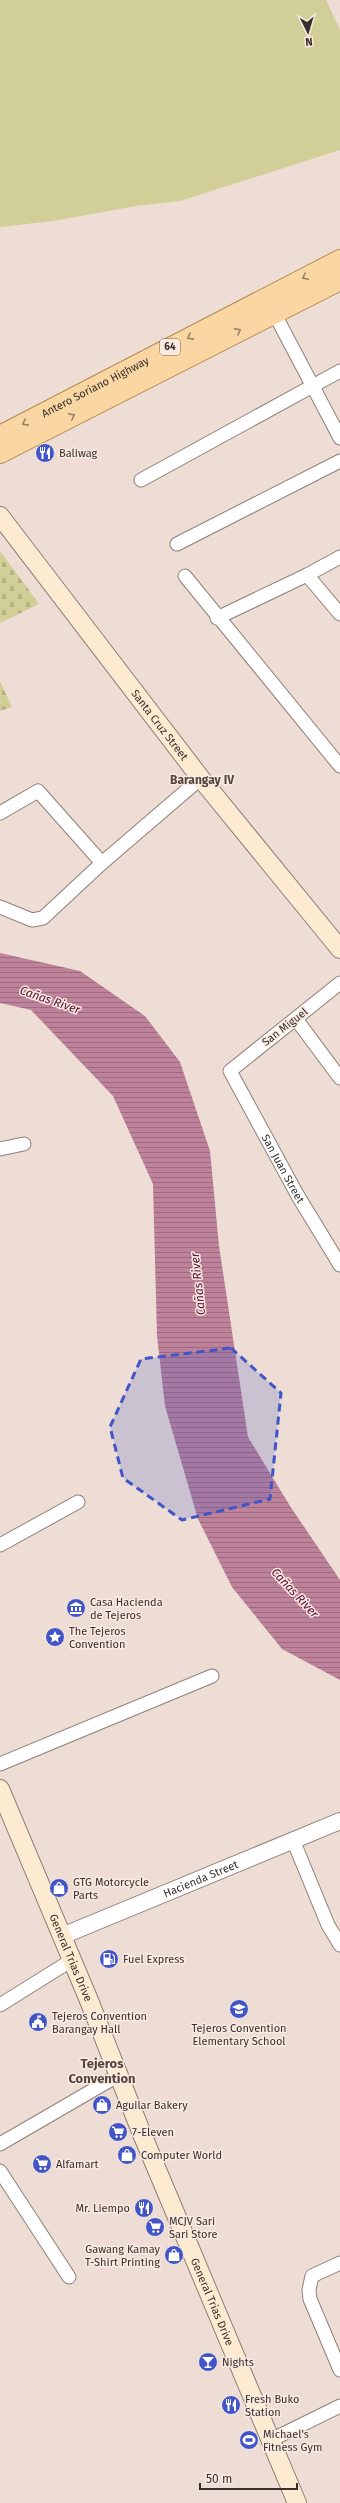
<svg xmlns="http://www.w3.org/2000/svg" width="340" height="2503" viewBox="0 0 340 2503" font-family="'Fira Sans',sans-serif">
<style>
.green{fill:#d2ce98}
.cemetery{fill:url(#cemetery-stones)}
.water{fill:url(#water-rules)}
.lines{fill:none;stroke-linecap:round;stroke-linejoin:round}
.minor-casing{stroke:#8e7f78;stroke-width:15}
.tertiary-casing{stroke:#8e7f78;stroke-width:18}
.secondary-casing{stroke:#8e7f78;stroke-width:20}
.primary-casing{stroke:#b38b50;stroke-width:22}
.minor{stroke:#fff;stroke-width:13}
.tertiary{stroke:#fff;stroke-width:16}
.secondary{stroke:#fcebd0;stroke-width:18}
.primary{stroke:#fad7a2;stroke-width:20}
.oneway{stroke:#988367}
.marked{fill:#4155c9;fill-opacity:0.2;stroke:#4155c9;stroke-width:3;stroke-dasharray:8 5;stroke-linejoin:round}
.labels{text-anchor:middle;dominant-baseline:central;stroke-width:3;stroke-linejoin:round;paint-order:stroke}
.shield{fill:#faeae1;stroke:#716762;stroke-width:1}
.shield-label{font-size:10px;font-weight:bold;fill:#362f2c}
.street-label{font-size:11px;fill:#362f2c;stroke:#faeae1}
.poi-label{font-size:11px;fill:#362f2c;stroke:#faeae1;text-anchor:start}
.neighbourhood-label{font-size:12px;font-weight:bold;fill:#52453e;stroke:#faeae1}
.water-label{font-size:12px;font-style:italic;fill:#550b33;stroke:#faeae1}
.quarter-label{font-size:13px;font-weight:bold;fill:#52453e;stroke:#faeae1}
</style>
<defs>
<pattern id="cemetery-stones" width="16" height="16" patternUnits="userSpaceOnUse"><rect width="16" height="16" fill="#d2ce98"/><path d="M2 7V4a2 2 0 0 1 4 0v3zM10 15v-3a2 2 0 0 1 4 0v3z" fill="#b5b183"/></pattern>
<pattern id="water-rules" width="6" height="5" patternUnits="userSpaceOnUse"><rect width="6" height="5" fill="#bf829b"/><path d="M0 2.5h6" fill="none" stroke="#9c6b7f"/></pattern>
</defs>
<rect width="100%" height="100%" fill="#edddd4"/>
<path class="green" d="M0 0H326L340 30V150L180 201 136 206 53 221 0 227Z"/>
<path class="cemetery" d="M0 551 39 604 0 623Z
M0 681 12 707 0 711Z"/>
<path class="water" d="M0 953 80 971 145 1016 180 1062 210 1151 219 1246 248 1437 290 1506 340 1580V1680L282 1649 232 1587 198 1519 165 1406 157 1336 153 1184 113 1096 31 1010 0 1003Z"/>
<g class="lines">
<g class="minor-casing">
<g id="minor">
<path d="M271 307 340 438"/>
<path d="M141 480 340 371"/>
<path d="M177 544 340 461"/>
<path d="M307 575 340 614"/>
<path d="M185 576 340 766"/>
<path d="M217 618 307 575 340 557"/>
<path d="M0 813 38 791 102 863 201 778"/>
<path d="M0 907 32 920 43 918 102 863"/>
<path id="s1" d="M340 983 230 1071 298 1196 340 1265"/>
<path d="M296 1019 340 1078"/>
<path d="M0 1149 24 1144"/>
<path d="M0 1545 78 1502"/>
<path d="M0 1764 212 1676"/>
<path d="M293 1840 328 1925 340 1945"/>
<path d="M0 2005 72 1960"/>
<path d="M0 2144 119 2075"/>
<path d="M0 2171 69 2277"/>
<path d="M340 2263 312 2276 309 2290 310 2299 340 2370"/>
<path d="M271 2440 340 2406"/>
</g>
</g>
<g class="tertiary-casing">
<g id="tertiary">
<path id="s2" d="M62 1936 340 1821"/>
</g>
</g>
<g class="secondary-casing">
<g id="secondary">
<path id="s3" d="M0 516 202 780 340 949"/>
<path id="s4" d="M0 1789 88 1998 142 2134 297 2503"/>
</g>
</g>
<g class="primary-casing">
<g id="primary">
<path id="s5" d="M0 436 340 260"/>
<path d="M0 453 340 280"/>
</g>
</g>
<use href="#minor" class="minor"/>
<use href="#tertiary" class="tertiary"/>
<use href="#secondary" class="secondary"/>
<use href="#primary" class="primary"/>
</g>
<defs><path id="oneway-chevron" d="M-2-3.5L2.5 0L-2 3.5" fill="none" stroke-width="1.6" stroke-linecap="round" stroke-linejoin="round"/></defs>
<g class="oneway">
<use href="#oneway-chevron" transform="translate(305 277) rotate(153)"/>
<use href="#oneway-chevron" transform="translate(238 331) rotate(-27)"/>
<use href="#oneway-chevron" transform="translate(190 337) rotate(152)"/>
<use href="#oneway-chevron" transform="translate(72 416) rotate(-27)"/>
<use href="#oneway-chevron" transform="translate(25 423) rotate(152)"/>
</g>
<path class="marked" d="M231 1348 281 1393 270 1499 182 1520 123 1478 110 1427 141 1359Z"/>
<defs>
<g id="restaurant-disc" transform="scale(1)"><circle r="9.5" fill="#4155c9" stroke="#faeae1"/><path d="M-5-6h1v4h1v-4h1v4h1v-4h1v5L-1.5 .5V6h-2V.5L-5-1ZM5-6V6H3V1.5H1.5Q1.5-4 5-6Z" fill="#fff"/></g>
<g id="museum-disc" transform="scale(1)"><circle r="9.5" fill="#4155c9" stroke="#faeae1"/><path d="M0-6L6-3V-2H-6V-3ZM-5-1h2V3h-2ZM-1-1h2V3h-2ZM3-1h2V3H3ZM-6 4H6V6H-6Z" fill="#fff"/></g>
<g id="sight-disc" transform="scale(1)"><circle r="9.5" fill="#4155c9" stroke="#faeae1"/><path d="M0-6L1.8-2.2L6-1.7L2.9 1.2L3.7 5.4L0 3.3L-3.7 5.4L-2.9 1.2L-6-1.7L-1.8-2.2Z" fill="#fff"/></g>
<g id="shop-disc" transform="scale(1)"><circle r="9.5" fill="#4155c9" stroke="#faeae1"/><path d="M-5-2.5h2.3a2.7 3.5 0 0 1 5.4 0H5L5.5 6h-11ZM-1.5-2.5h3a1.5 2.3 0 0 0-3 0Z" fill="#fff"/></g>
<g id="fuel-disc" transform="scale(1)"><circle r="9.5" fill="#4155c9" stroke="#faeae1"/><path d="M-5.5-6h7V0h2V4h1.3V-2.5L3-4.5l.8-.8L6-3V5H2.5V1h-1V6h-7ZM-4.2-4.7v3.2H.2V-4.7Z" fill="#fff"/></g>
<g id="school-disc" transform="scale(1)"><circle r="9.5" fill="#4155c9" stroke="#faeae1"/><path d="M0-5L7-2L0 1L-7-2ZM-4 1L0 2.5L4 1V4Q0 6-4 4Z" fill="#fff"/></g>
<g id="civic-disc" transform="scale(1)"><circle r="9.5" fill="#4155c9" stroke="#faeae1"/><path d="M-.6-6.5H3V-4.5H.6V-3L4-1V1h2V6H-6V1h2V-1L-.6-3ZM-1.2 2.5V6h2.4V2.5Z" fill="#fff"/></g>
<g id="supermarket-disc" transform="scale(1)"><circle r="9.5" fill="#4155c9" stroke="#faeae1"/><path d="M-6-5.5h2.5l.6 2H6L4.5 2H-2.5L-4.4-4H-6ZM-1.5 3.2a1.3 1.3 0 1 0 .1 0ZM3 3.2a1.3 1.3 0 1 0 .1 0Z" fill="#fff"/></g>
<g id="bar-disc" transform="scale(1)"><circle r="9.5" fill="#4155c9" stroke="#faeae1"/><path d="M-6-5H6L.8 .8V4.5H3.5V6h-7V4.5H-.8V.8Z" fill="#fff"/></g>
<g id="stadium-disc" transform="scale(1)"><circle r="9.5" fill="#4155c9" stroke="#faeae1"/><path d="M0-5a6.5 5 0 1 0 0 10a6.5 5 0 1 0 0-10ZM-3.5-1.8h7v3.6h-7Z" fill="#fff"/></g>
</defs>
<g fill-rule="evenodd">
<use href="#restaurant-disc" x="45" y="453"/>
<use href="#museum-disc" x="76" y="1608"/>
<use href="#sight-disc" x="55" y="1637"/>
<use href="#shop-disc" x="59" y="1888"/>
<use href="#fuel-disc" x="109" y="1959"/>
<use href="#school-disc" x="239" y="2009"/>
<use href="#civic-disc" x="38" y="2022"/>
<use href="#shop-disc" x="102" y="2105"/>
<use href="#supermarket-disc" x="118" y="2132"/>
<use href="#shop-disc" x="127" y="2155"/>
<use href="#supermarket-disc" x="42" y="2164"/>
<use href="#restaurant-disc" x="144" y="2208"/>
<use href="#supermarket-disc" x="155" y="2227"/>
<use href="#shop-disc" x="174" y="2255"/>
<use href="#bar-disc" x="208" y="2362"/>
<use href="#restaurant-disc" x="231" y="2405"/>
<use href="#stadium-disc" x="249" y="2440"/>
</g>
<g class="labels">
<rect class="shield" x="160" y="339" width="20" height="16" rx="3"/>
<g class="shield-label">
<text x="170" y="347">64</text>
</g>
<g class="street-label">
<text stroke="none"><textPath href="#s5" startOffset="107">Antero Soriano Highway</textPath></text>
<text stroke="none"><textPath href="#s3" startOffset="263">Santa Cruz Street</textPath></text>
<text transform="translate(285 1027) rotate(-38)">San Miguel</text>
<text stroke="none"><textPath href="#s1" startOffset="252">San Juan Street</textPath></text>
<text stroke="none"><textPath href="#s2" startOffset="150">Hacienda Street</textPath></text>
<text stroke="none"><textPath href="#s4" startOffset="183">General Trias Drive</textPath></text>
<text stroke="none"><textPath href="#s4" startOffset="555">General Trias Drive</textPath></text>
</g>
<g class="poi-label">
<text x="59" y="453">Baliwag</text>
<text x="90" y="1602">Casa Hacienda<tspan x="90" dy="13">de Tejeros</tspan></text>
<text x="69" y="1631">The Tejeros<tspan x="69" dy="13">Convention</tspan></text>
<text x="73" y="1882">GTG Motorcycle<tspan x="73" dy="13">Parts</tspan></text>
<text x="123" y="1959">Fuel Express</text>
<text x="52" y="2016">Tejeros Convention<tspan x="52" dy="13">Barangay Hall</tspan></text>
<text x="239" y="2028" text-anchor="middle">Tejeros Convention<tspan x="239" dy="13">Elementary School</tspan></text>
<text x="116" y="2105">Aguilar Bakery</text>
<text x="132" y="2132">7-Eleven</text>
<text x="141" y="2155">Computer World</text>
<text x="56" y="2164">Alfamart</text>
<text x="130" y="2208" text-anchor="end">Mr. Liempo</text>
<text x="169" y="2221">MCJV Sari<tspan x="169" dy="13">Sari Store</tspan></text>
<text x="160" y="2249" text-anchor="end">Gawang Kamay<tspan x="160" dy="13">T-Shirt Printing</tspan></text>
<text x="222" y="2362">Nights</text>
<text x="245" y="2399">Fresh Buko<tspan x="245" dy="13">Station</tspan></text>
<text x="263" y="2434">Michael's<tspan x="263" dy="13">Fitness Gym</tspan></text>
</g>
<g class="neighbourhood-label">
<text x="202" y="780">Barangay IV</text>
</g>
<g class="water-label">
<text transform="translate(50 1000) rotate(19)">Cañas River</text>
<text transform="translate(198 1284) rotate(-96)">Cañas River</text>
<text transform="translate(295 1593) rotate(47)">Cañas River</text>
</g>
<g class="quarter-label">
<text x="102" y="2063">Tejeros<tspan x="102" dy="15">Convention</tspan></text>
</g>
</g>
<g transform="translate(308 32) rotate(175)" stroke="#faeae1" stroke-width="3" paint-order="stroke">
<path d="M0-3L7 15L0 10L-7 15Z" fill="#362f2c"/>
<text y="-6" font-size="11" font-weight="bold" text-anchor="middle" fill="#362f2c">N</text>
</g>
<path d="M200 2483v6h97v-6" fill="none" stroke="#362f2c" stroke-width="2"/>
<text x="206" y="2483" font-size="12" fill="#362f2c" stroke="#faeae1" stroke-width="3" paint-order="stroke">50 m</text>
</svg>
